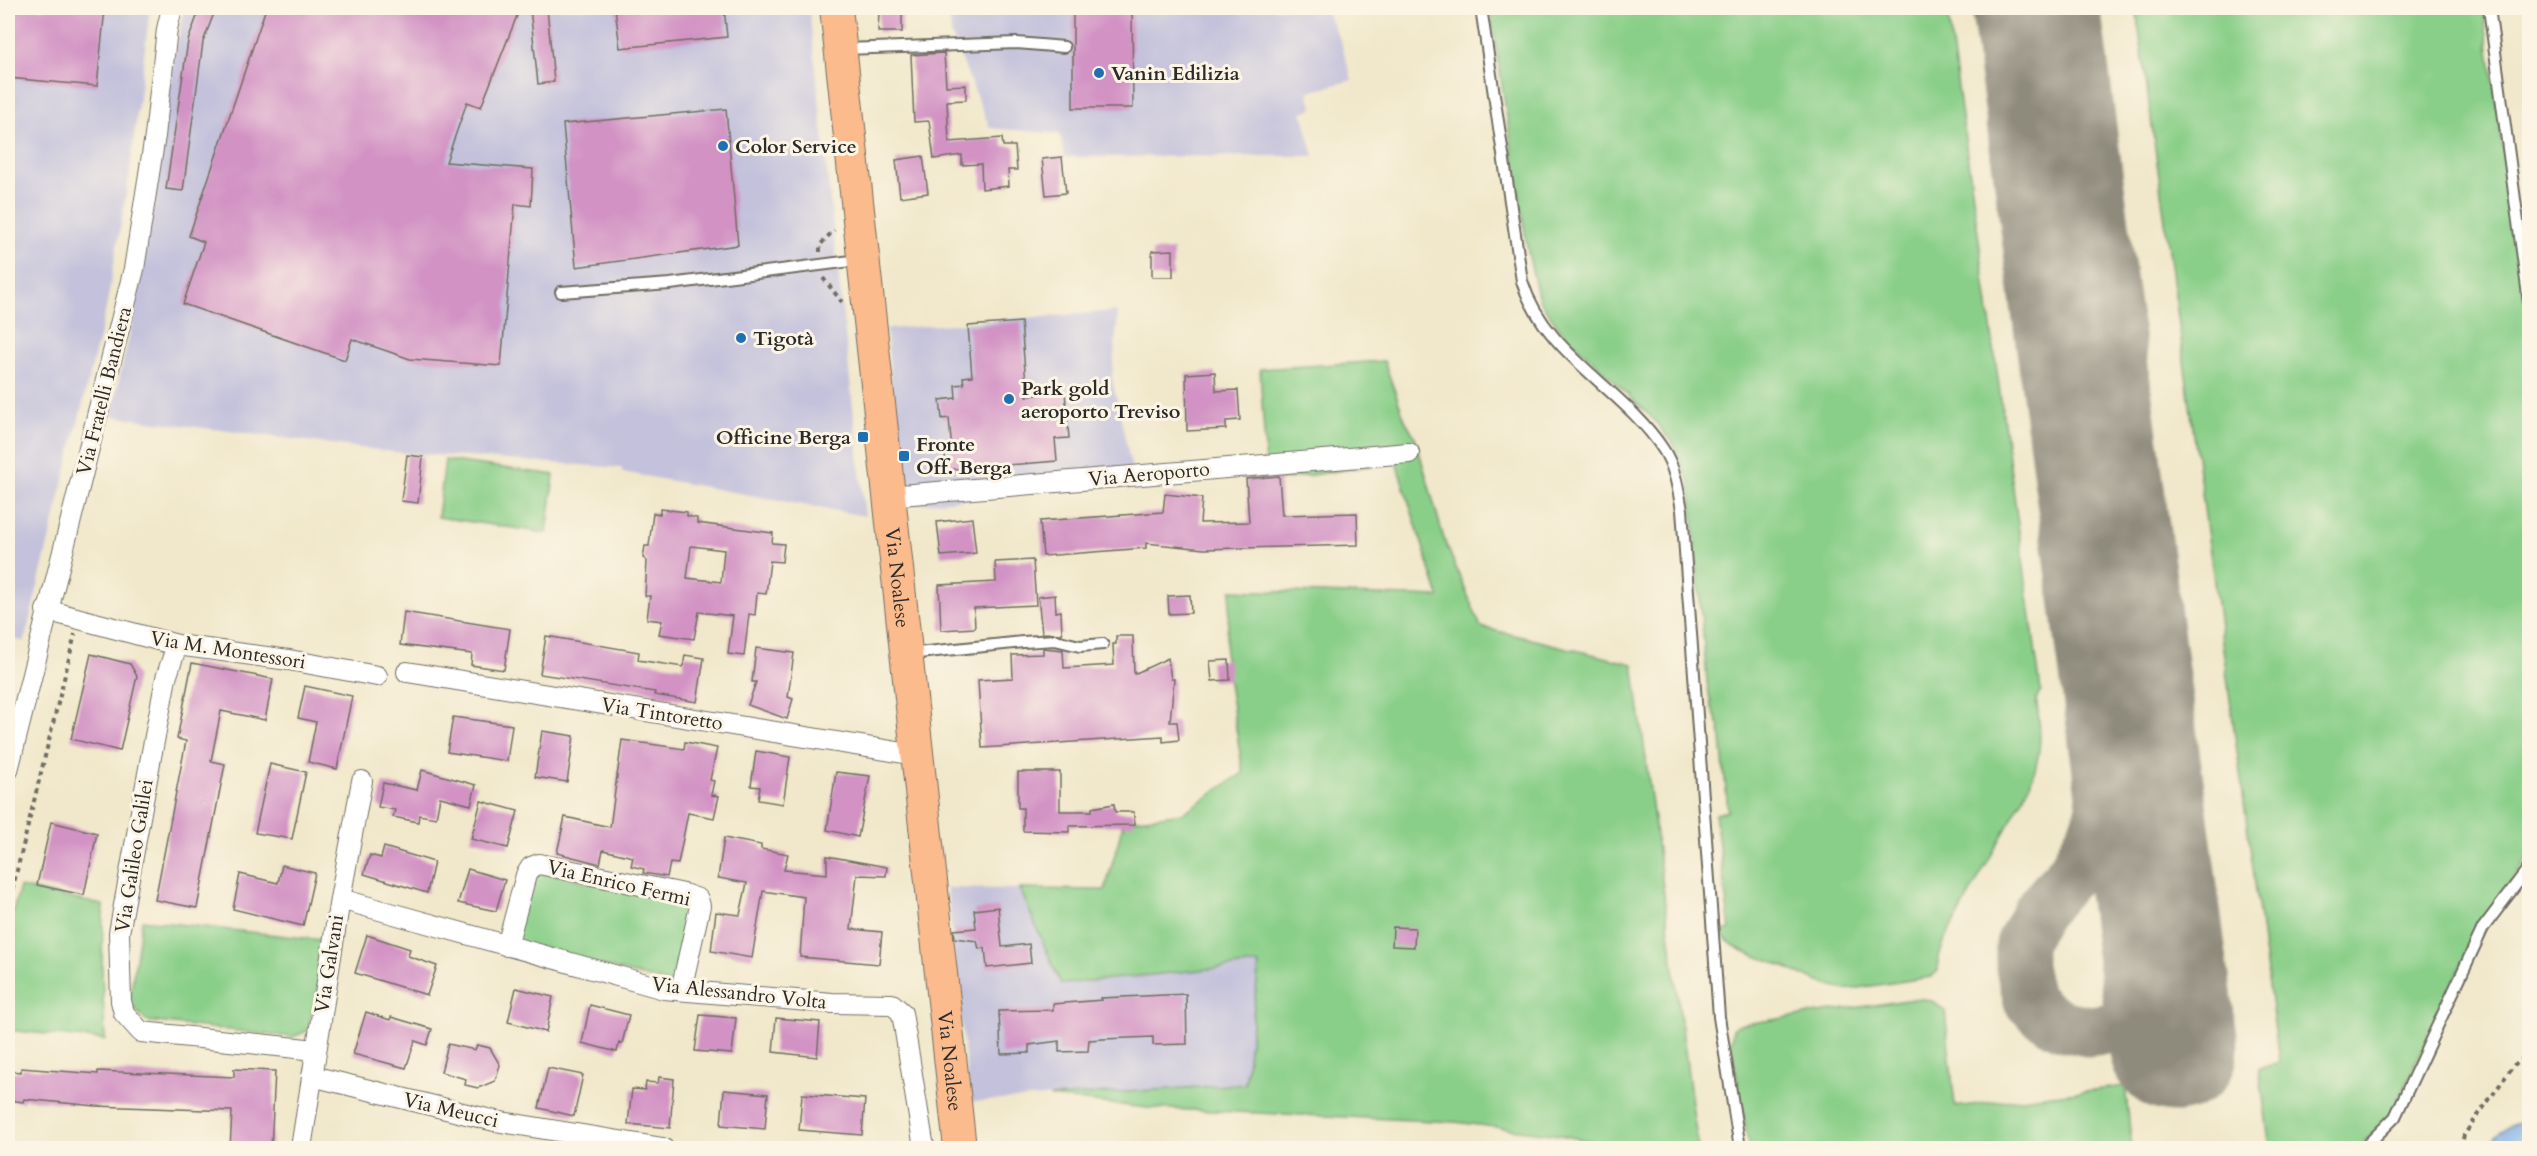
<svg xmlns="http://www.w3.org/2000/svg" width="2537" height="1156" viewBox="0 0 2537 1156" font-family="Cardo,serif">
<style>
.industrial{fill:#c3c1db}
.green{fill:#8acf89;stroke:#5a7d5a;stroke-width:1.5}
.water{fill:#77aae3;stroke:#516a87;stroke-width:1.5}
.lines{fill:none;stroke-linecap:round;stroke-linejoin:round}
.taxiway{stroke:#8e8a7b;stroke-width:51}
.runway{stroke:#8e8a7b;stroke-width:129}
.building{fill:#d292c4;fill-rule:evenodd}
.service-casing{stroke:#706d63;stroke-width:14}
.minor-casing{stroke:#706d63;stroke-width:22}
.primary-casing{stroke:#706d63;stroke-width:34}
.path{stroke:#706d63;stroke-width:4;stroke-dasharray:4.5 4.5;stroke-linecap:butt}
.service{stroke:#fff;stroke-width:10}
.minor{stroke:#fff;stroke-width:20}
.primary{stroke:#fbbb8d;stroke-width:32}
.poi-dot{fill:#1f6fb2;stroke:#fcf5e5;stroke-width:2}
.labels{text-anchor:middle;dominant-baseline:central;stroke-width:6;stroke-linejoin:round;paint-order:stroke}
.poi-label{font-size:20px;font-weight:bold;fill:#2b2b2b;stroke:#fcf5e5;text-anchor:start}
.street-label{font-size:20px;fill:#2b2b2b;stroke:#fcf5e5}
</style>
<rect width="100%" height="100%" fill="#fcf5e5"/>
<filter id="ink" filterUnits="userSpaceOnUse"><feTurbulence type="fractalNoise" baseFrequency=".0167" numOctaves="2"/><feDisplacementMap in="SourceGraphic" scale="12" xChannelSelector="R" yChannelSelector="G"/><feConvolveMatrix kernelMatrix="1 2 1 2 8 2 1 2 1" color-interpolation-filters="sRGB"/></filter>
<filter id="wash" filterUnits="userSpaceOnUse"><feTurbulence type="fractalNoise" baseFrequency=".008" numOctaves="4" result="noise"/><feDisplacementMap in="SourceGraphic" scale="24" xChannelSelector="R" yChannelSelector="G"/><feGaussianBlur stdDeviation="1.35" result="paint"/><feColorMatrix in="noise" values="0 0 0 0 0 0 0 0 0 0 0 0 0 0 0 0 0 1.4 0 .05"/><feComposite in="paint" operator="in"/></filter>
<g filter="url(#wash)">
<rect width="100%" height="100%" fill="#f1e8cb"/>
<path class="industrial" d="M8 8H150L129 178 106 309 24 642 8 637Z
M184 8H809L865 516 622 472V468L393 452 111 416 134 315 157 182 167 96Z
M949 8H1324L1341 42 1352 80 1308 92 1313 109 1302 112 1314 156 1065 157 1060 134 990 128 951 34Z
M1118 311 1112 378 1134 479 904 506 886 329Z
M947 888 1020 889 1062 984 1259 963 1245 1084 970 1102Z"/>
<path class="green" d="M1490 8H1947L2041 691 2036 699C2042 734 2042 756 2028 789L1946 937 1938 959V971L1931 977 1845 990C1817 984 1800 973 1775 963 1755 955 1733 951 1720 932L1730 929 1715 814 1728 811 1720 728 1711 705 1707 682 1690 484 1672 443 1655 421 1560 329 1539 300 1528 252Z
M2136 8H2483L2530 341 2529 856 2480 925 2387 1125 2356 1148H2270L2259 1068 2277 1064 2279 1060Z
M1384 361 1405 420 1415 437 1444 539 1481 627 1633 664 1698 1148H1624L1560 1135 1455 1122 1148 1108 1050 1097 1245 1084 1259 964 1061 984 1020 889 1105 890 1124 821 1183 813 1243 773 1225 657 1231 590 1439 597 1396 462 1267 482 1260 369Z
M445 460 554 475 547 533 438 517Z
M540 871 688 904 696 909 676 985 513 942 531 875Z
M20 887 103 905 102 973 105 1040 8 1030V928Z
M142 920 330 941 307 1031 293 1037 146 1021 129 1003Z
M1921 998 1932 1001 1945 1011 1955 1107 2125 1086 2132 1148H1749L1731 1044 1733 1029 1738 1025Z"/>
<path class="water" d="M2529 1118V1148H2484L2501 1131Z"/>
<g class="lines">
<path class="taxiway" d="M2127 685 2116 777 2093 833 2072 872 2037 913 2021 944V968L2029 1001 2044 1015 2064 1026 2088 1031 2122 1027 2157 989 2162 959"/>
<path class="runway" d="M2036 8 2174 1048"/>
</g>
<g id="blocks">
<path class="building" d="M8 8H105L97 86 8 78Z
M200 8H216L203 42 183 191 166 189 188 41Z
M266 8H520L481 107 467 102 446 162 533 169 531 206 515 204 501 366 410 359 352 339 345 360 183 304 204 242 189 236Z
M530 8H547L554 82 538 84Z
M615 8H724L727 37 620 48Z
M1073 8H1132L1133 108H1073Z
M879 11H902V32H878Z
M944 53 946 86 966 85V100L947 101 949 142 1002 138 1003 146H1015L1017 170H1008L1009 186 982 189 981 164 962 165V155L934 159 929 121 914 122 911 55Z
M726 109 738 245 576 267 563 124Z
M923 156 928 193 900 197 896 160Z
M1062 157 1066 193 1046 195 1042 159Z
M1173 250V277H1152V251Z
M1021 322 1027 396 1065 392 1069 438 1055 439 1057 461 946 470 945 452H952L949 418 942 419 940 400 956 398 955 385 964 384 963 377 972 376 968 326Z
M1215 372 1216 391 1238 390 1240 420 1226 421V429L1187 431 1186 374Z
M407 455 423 457 418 503 401 501Z
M1279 476 1282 515 1357 513 1358 545 1204 549 1146 543V548L1043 556 1040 521 1163 512 1165 494 1202 498 1200 523 1249 522 1246 479Z
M660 509 687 512V516L697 518V523L773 533 772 543 784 544 782 562 770 561 766 594 757 593 755 615 749 614 744 656 728 654 733 616 699 612 694 639 659 634 662 621 647 619 650 596H645L647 561 643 558 645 546H649L653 513 660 514ZM691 546 724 550 721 582 687 578Z
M972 518 976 553 941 556 937 522Z
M1033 560 1036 605 974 608 975 628 941 630 939 585 996 582 995 562Z
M1055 595 1056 612 1061 611 1062 634 1042 633 1038 597Z
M1190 595 1191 613 1169 614 1168 596Z
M404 612 510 629 504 670 471 665 472 654 400 645Z
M546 636 639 652 638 660 683 667 685 655 704 658 697 702 654 695 655 692 540 674Z
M1116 636H1133L1134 674 1168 658 1171 679H1174L1170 722H1177L1179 740 1163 742V736L982 748 978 680 1013 678 1012 655 1043 654V648L1063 650 1064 668 1114 665 1113 644H1116Z
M756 648 794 653 788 697 793 699 787 719 748 705 756 682H752Z
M91 654 130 664 137 676 120 751 71 739Z
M1229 660 1230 680 1212 681 1210 661Z
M192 663 273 679 265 720 221 711 211 761 225 764 197 908 155 900 186 741 177 739Z
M305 686 352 696 337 769 308 762 316 722 298 718Z
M453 717 512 725 507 761 447 752Z
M542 731 574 736 567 782 535 777Z
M622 740 684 749 685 742 717 748 710 780 714 781 711 795 719 796 714 818 688 813 678 864 670 863 667 877 643 873 644 869 631 866 633 857 603 850 600 864 557 853 565 817 610 827Z
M756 751 790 757 783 804 758 800 760 787 751 786Z
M270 764 306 772 292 839 255 833Z
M422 770 476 785 471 805 440 797 436 818 419 815 418 822 393 817 395 810 378 807 383 783 417 790Z
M836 772 870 776 858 837 827 830Z
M1018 772H1060V811H1092V808L1114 804 1115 812H1134V825L1069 826V832L1023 831V808H1018Z
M481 801 518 811 508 848 471 839Z
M51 822 97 833 84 895 37 885Z
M724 838 761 845V849L788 854 784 870 827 874V856L887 867 886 876 857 875 851 929 882 932 879 964 800 957 804 897 763 891 752 958 711 951 716 912 740 915 747 883 718 878Z
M384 847 434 862 427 893 364 874 370 855 381 858Z
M282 865 315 873 303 926 233 909 240 874 278 883Z
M468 869 505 880 496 911 458 903Z
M998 907 1002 947 1029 944 1031 963 987 968 985 948 979 949 977 941 955 938 954 930 976 928 974 910Z
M1393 927 1415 928 1414 947 1392 946Z
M367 935 410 949 408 956 437 966 427 995 355 973Z
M516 988 553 997 546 1032 508 1022Z
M1186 994 1187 1044 1153 1045V1037L1103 1039 1089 1040 1088 1051 1059 1052V1041L1029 1045V1053L1001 1054 999 1011 1053 1010V1004L1102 1000 1101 998Z
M590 1005 629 1015 622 1044 619 1043 617 1052 582 1043Z
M366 1012 390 1020 391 1017 432 1029 427 1045 415 1041 406 1068 353 1054Z
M700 1015 736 1018 732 1054 695 1051Z
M776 1018 820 1022 817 1057 773 1052Z
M448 1044 475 1050 477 1045 490 1048 500 1065 495 1081 478 1088 465 1085 466 1079 441 1072Z
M21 1068 98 1074V1071L234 1077V1069L275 1071 271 1149H230L232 1111 96 1106 24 1099 23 1102 8 1100V1071L21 1072Z
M548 1068 583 1075 574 1116 539 1108Z
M659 1077 674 1079 670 1128 628 1124 632 1089 645 1090 646 1082 658 1083Z
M724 1090 768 1094 765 1129 721 1125Z
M802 1094 865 1099 862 1135 799 1130Z"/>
</g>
</g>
<g filter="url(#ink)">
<use href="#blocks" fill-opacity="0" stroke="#706d63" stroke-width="1.5"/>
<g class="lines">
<g class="service-casing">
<path id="service" d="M1481 8 1522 281C1545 355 1622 387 1663 449 1675 467 1678 489 1682 510L1719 1017 1740 1148
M2489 8 2530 310
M844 49 1017 43 1064 47
M561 292 670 284 859 260
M908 654 1023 642 1055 640 1080 646 1103 644
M2364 1148 2395 1117 2483 928 2530 866"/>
</g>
<g class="minor-casing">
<path id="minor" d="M888 496 1409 453
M46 610 177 645 289 660 377 676
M177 645 166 678 151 757 119 933 121 1001 124 1013 141 1032 316 1050
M407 672 916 755
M8 770 134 269 155 136 167 29 172 8
M340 899 664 989 832 1003 892 1004 902 1013 924 1148
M507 946 526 875 531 867 539 864 684 894 698 899 700 906 681 990
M312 1076 495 1121 663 1148
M301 1148 340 899 362 781"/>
</g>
<g class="primary-casing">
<g id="primary">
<path id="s1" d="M836 8 960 1148"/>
</g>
</g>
<path class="path" d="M820 252V245L834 230
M823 278 842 302
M8 907 75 634
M2461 1148 2464 1135 2514 1065 2530 1053"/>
<use href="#service" class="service"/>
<use href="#minor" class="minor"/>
<use href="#primary" class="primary"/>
</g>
</g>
<g class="poi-dot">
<circle cx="1099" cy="73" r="6"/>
<circle cx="723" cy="146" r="6"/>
<circle cx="741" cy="338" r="6"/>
<circle cx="1009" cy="399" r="6"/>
<rect x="857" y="431" width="12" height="12" rx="3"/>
<rect x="898" y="450" width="12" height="12" rx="3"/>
</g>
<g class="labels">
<g class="poi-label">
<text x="1111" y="73">Vanin Edilizia</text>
<text x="735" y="146">Color Service</text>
<text x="753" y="338">Tigotà</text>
<text x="1021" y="388">Park gold<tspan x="1021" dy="23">aeroporto Treviso</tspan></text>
<text x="851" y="437" text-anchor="end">Officine Berga</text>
<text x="916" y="444">Fronte<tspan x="916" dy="23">Off. Berga</tspan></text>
</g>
<g class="street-label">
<text transform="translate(104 391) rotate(-76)">Via Fratelli Bandiera</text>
<text transform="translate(1149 474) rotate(-5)">Via Aeroporto</text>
<text stroke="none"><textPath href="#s1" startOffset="573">Via Noalese</textPath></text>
<text transform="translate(228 650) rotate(9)">Via M. Montessori</text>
<text transform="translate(662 714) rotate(9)">Via Tintoretto</text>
<text transform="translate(134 856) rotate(-81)">Via Galileo Galilei</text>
<text transform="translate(619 883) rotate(13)">Via Enrico Fermi</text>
<text transform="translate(329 964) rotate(-81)">Via Galvani</text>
<text transform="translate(739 993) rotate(6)">Via Alessandro Volta</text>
<text stroke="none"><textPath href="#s1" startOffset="1059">Via Noalese</textPath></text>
<text transform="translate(451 1110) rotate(13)">Via Meucci</text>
</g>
</g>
<rect width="2537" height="1156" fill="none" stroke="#fcf5e5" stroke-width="30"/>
</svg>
